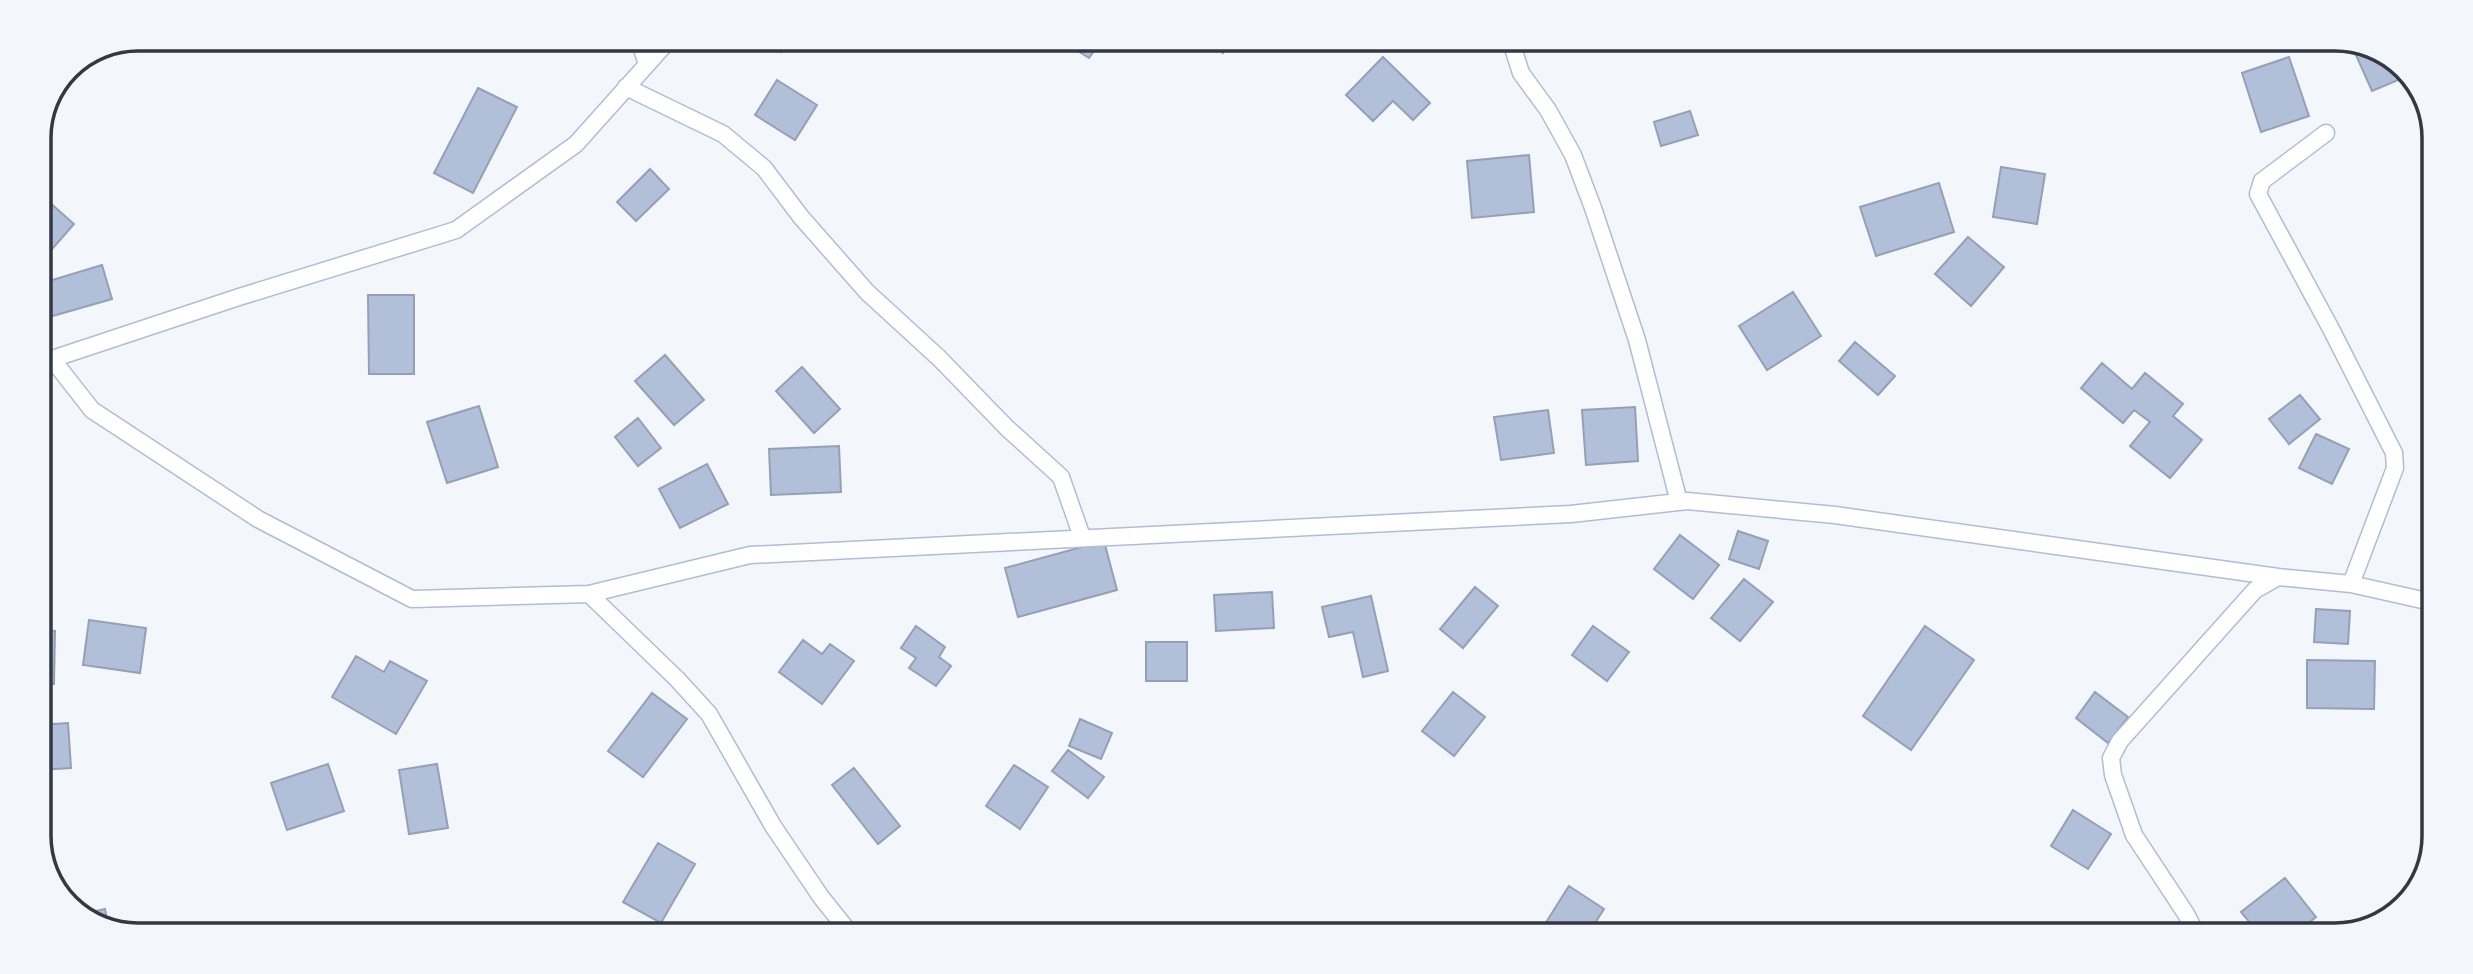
<svg xmlns="http://www.w3.org/2000/svg" width="2473" height="974" viewBox="0 0 2473 974" font-family="'Exo 2',sans-serif">
<style>
.building{fill:#b2bfd8;stroke:#93a0b8;stroke-width:2}
.lines{fill:none;stroke-linecap:round;stroke-linejoin:round}
.minor-casing{stroke:#b0bdd6;stroke-width:19}
.minor{stroke:#fff;stroke-width:16}
.rim{fill:none;stroke:#333842;stroke-width:3.5}
</style>
<rect width="100%" height="100%" fill="#f3f6fb"/>
<path class="building" d="M768 40H792L781 52Z
M1062 41H1101L1089 58Z
M1208 41H1232L1223 53Z
M2351 44H2367L2410 75 2372 91Z
M1383 57 1430 103 1413 120 1393 101 1373 121 1346 95Z
M2289 57 2309 116 2261 132 2242 73Z
M777 80 817 105 795 140 755 115Z
M478 88 517 107 473 193 434 173Z
M1690 111 1698 135 1661 146 1654 122Z
M1529 155 1534 212 1472 218 1467 161Z
M2001 167 2045 174 2037 224 1993 217Z
M650 169 669 189 636 221 617 202Z
M1939 183 1954 232 1876 256 1860 207Z
M39 193 74 224 39 264Z
M1968 237 2004 267 1971 306 1935 274Z
M102 265 112 299 39 320V284Z
M1793 292 1821 336 1767 370 1739 326Z
M368 295H414V374H369Z
M1855 342 1895 376 1878 395 1839 361Z
M665 355 704 400 674 425 635 381Z
M2102 363 2132 389 2145 373 2183 404 2173 416 2202 440 2170 478 2130 446 2150 422 2134 410 2123 423 2081 388Z
M802 367 840 409 814 433 776 391Z
M2300 395 2320 419 2289 444 2269 419Z
M479 406 498 467 447 483 427 422Z
M1635 407 1638 461 1586 465 1582 410Z
M1548 410 1554 453 1501 460 1494 417Z
M638 418 661 448 638 466 615 437Z
M2316 434 2349 449 2332 484 2299 468Z
M839 446 841 492 771 495 769 449Z
M707 464 728 504 680 528 659 489Z
M1738 531 1768 541 1759 569 1729 559Z
M1680 535 1719 565 1693 599 1654 569Z
M1104 541 1117 590 1018 617 1005 568Z
M1744 579 1773 602 1740 641 1711 618Z
M1475 587 1498 606 1463 648 1440 629Z
M1272 592 1274 628 1216 631 1214 595Z
M1371 596 1388 671 1363 677 1353 632 1329 637 1322 607Z
M2316 609 2350 611 2348 644 2314 642Z
M89 620 146 628 140 673 83 665Z
M916 626 945 647 939 657 951 666 936 686 909 668 916 658 901 648Z
M1593 626 1629 652 1607 681 1572 655Z
M1925 626 1974 660 1911 750 1863 716Z
M39 630 55 631 54 684H39Z
M803 640 822 654 830 644 854 661 822 704 779 672Z
M1146 642H1187V681H1146Z
M356 656 384 672 390 661 427 681 396 734 332 697Z
M2307 660 2375 661 2374 709 2307 708Z
M1453 692 1485 717 1454 756 1422 731Z
M2095 692 2128 717 2108 743 2076 718Z
M652 693 687 719 643 777 608 751Z
M1080 719 1112 733 1101 759 1069 746Z
M68 723 71 768 39 770V725Z
M1068 750 1104 777 1088 798 1052 771Z
M328 764 344 811 287 830 271 783Z
M437 764 448 828 409 834 399 770Z
M1014 765 1048 787 1020 829 986 806Z
M854 768 900 826 878 844 832 785Z
M2073 810 2111 834 2088 869 2051 846Z
M658 843 695 864 661 923 623 902Z
M2285 878 2316 917 2293 935H2260L2241 912Z
M1569 886 1604 909 1588 934H1543L1540 932Z
M105 909 109 930H106L83 914Z"/>
<g class="lines">
<g class="minor-casing">
<path id="minor" d="M639 40 647 64
M1511 42 1521 73 1548 110 1573 155 1593 208 1637 340 1679 502
M626 87 723 134 764 168 801 217 867 292 939 358 1007 428 1061 477 1082 537
M2326 133 2262 181 2258 194 2331 329 2394 453 2395 468 2351 584
M39 357 52 359 239 297 456 230 576 144 669 40
M52 359 92 410 258 519 412 599 589 594 750 555 1571 514 1687 501 1835 515 2278 577 2351 584 2431 602
M589 594 677 679 709 714 773 826 821 897 849 932
M2197 935 2186 914 2134 835 2113 775 2111 758 2120 741 2255 590 2278 577"/>
</g>
<use href="#minor" class="minor"/>
</g>
<path d="M0 0H2473V974H0ZM138 51H2335A87 87 0 0 1 2422 138V836A87 87 0 0 1 2335 923H138A87 87 0 0 1 51 836V138A87 87 0 0 1 138 51Z" fill="#f3f6fb" fill-rule="evenodd"/>
<path class="rim" d="M138 51H2335A87 87 0 0 1 2422 138V836A87 87 0 0 1 2335 923H138A87 87 0 0 1 51 836V138A87 87 0 0 1 138 51Z"/>
</svg>
